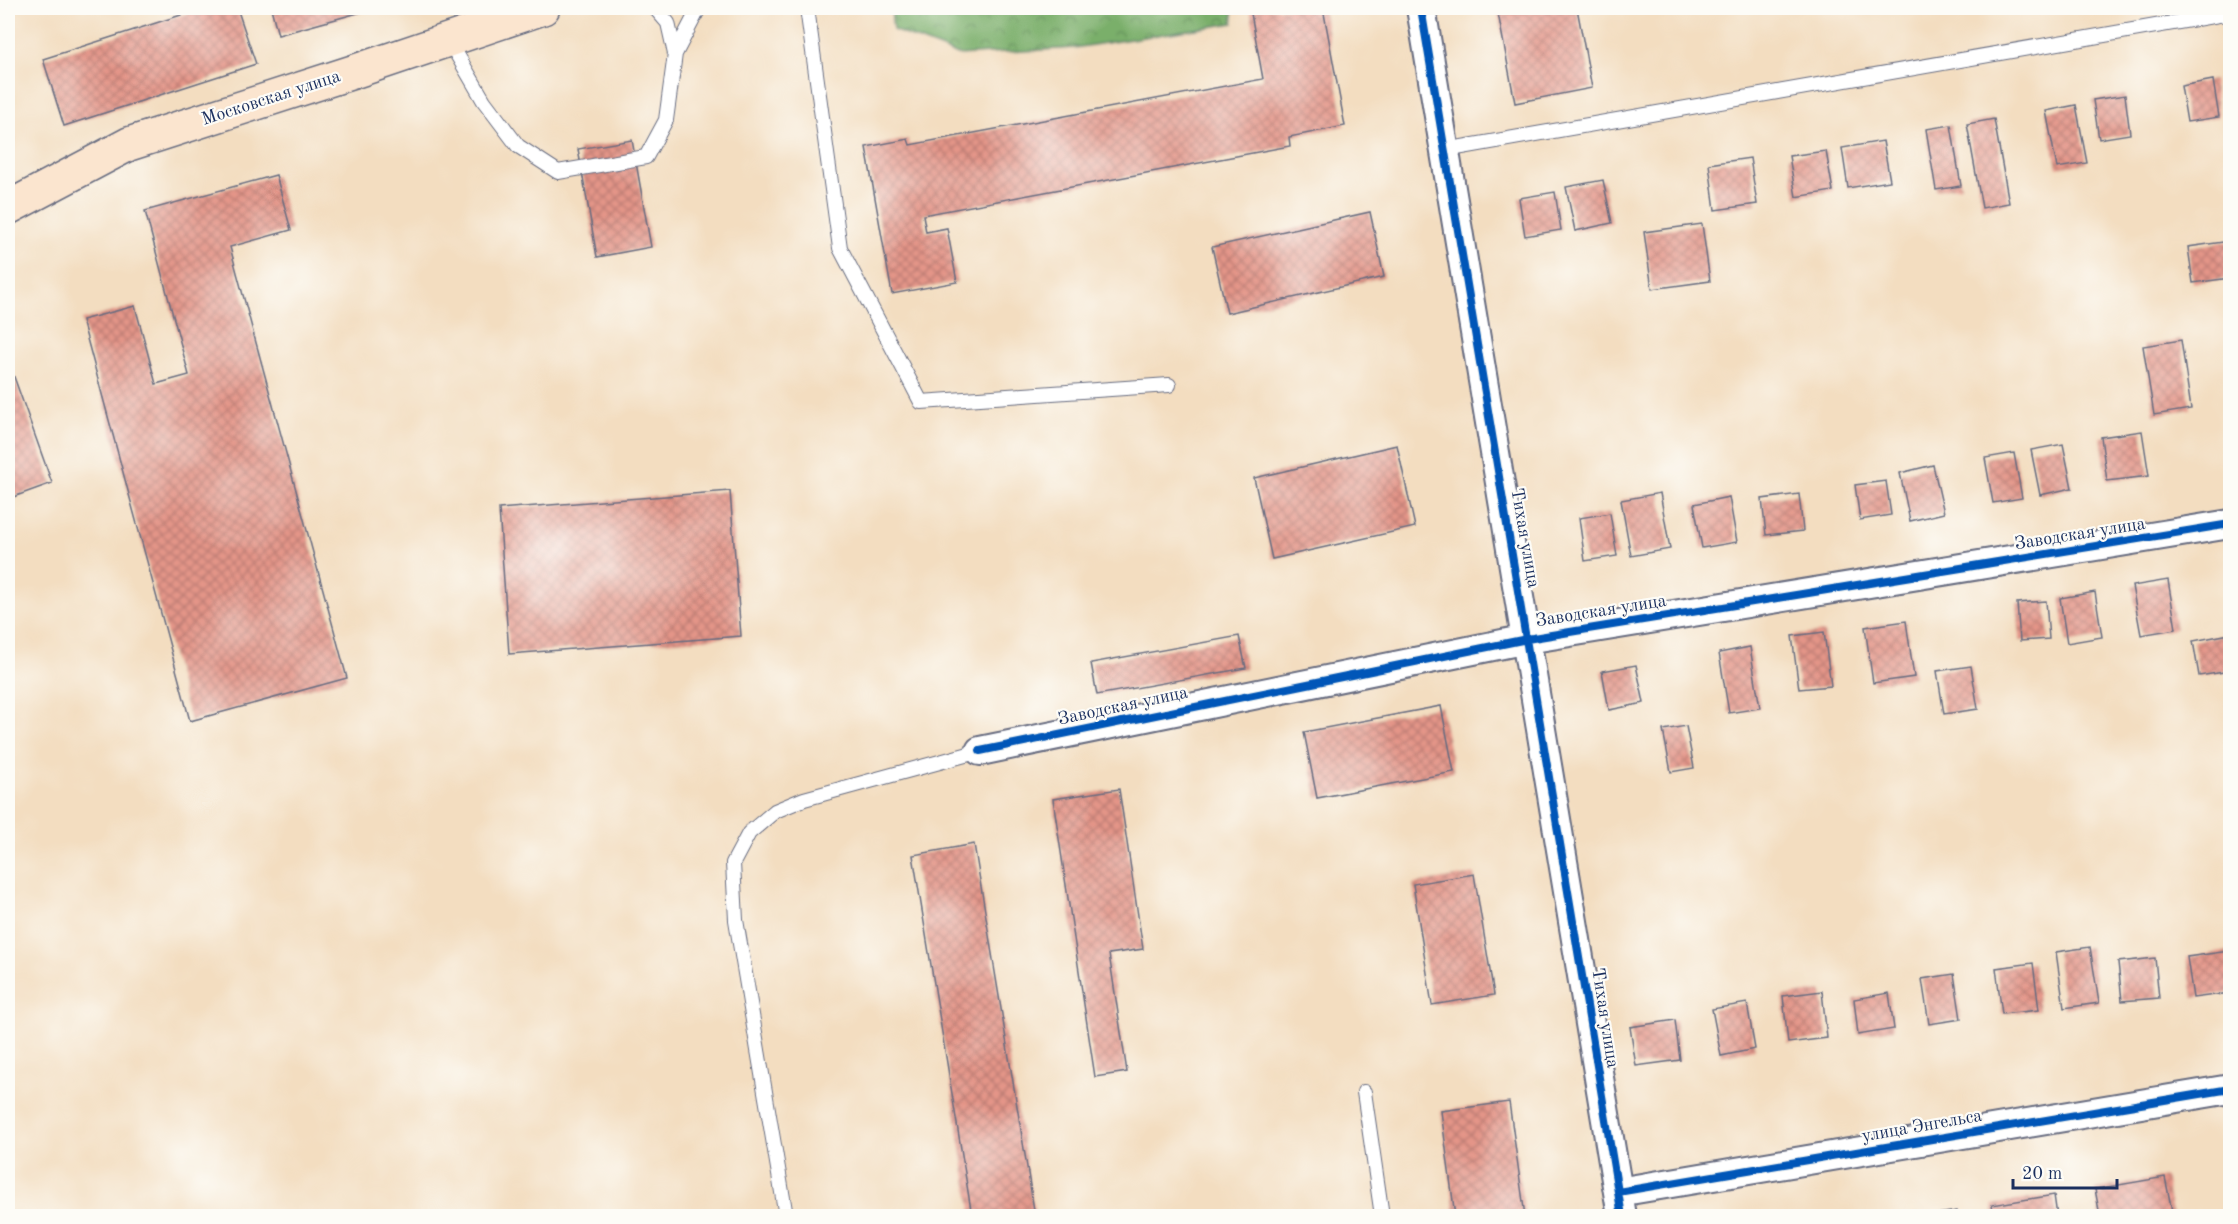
<svg xmlns="http://www.w3.org/2000/svg" width="2238" height="1224" viewBox="0 0 2238 1224" font-family="'Old Standard TT',serif">
<style>
.forest{fill:url(#forest-crowns);stroke:#4a6f64;stroke-width:1.5}
.building{fill:url(#building-cross-hatch)}
.lines{fill:none;stroke-linecap:round;stroke-linejoin:round}
.lane-casing{stroke:#676c80;stroke-width:16}
.street-casing{stroke:#676c80;stroke-width:32}
.secondary-casing{stroke:#676c80;stroke-width:36}
.lane{stroke:#fff;stroke-width:14}
.street{stroke:#fff;stroke-width:28}
.secondary{stroke:#fbe5cf;stroke-width:33}
.cycleway-casing{stroke:#fdfcf7;stroke-width:11}
.cycleway{stroke:#0057b8;stroke-width:8}
.labels{text-anchor:middle;dominant-baseline:central;stroke-width:4.5;stroke-linejoin:round;paint-order:stroke}
.street-label{font-size:18px;fill:#1b2f5e;stroke:#fdfcf7}
</style>
<defs>
<pattern id="forest-crowns" width="20" height="18" patternUnits="userSpaceOnUse" patternTransform="scale(1.5)"><rect width="20" height="18" fill="#7aaf6a"/><path d="M2 6a3 3 0 1 1 6 0M12 15a3 3 0 1 1 6 0" fill="none" stroke="#638f5a"/></pattern>
<pattern id="building-cross-hatch" width="8" height="8" patternUnits="userSpaceOnUse" patternTransform="scale(1.5)"><rect width="8" height="8" fill="#e49588"/><path d="M0 0l8 8M0 8l8-8" fill="none" stroke="#b87a72"/></pattern>
</defs>
<rect width="100%" height="100%" fill="#fdfcf7"/>
<filter id="ink" filterUnits="userSpaceOnUse"><feTurbulence type="fractalNoise" baseFrequency=".0167" numOctaves="2"/><feDisplacementMap in="SourceGraphic" scale="12" xChannelSelector="R" yChannelSelector="G"/><feConvolveMatrix kernelMatrix="1 2 1 2 8 2 1 2 1" color-interpolation-filters="sRGB"/></filter>
<filter id="wash" filterUnits="userSpaceOnUse"><feTurbulence type="fractalNoise" baseFrequency=".008" numOctaves="4" result="noise"/><feDisplacementMap in="SourceGraphic" scale="24" xChannelSelector="R" yChannelSelector="G"/><feGaussianBlur stdDeviation="1.35" result="paint"/><feColorMatrix in="noise" values="0 0 0 0 0 0 0 0 0 0 0 0 0 0 0 0 0 1.4 0 .05"/><feComposite in="paint" operator="in"/></filter>
<g filter="url(#wash)">
<rect width="100%" height="100%" fill="#f3ddc0"/>
<path class="forest" d="M891 8H1233V23L1074 48 958 55 893 30Z"/>
<g id="blocks">
<path class="building" d="M203 8H237L256 64 64 126 43 59Z
M271 8H376L278 35Z
M1250 8H1323L1345 126 1289 137 1290 146 923 215 926 232 947 228 957 282 892 294 866 147 908 139 910 145 1263 79Z
M1497 8H1577L1592 88 1515 103Z
M2213 80 2219 117 2187 122 2181 86Z
M2125 95 2130 134 2099 139 2093 100Z
M2076 105 2087 163 2057 168 2046 111Z
M8 114 15 141 8 143Z
M1994 119 2009 203 1982 208 1967 124Z
M1951 125 1961 186 1936 190 1926 129Z
M632 140 651 247 597 257 578 149Z
M1883 141 1890 181 1848 188 1842 148Z
M1826 151 1833 191 1796 197 1789 156Z
M1750 158 1757 204 1715 210 1709 164Z
M276 175 291 230 230 247 347 678 190 721 82 320 135 306 156 384 189 375 145 211Z
M1603 180 1612 223 1575 231 1566 187Z
M1555 192 1561 230 1525 236 1519 198Z
M1370 212 1384 277 1227 313 1212 247Z
M1702 224 1710 281 1652 289 1644 232Z
M2230 241V278L2193 283 2188 247Z
M2181 340 2191 409 2154 415 2143 346Z
M8 360 52 483 8 499V461L10 460 8 453Z
M2142 431 2149 476 2107 481 2101 437Z
M2063 444 2072 488 2040 495 2031 450Z
M1397 445 1415 527 1272 559 1254 478Z
M2014 453 2022 498 1993 503 1985 458Z
M1933 465 1944 513 1910 521 1900 473Z
M1886 481 1891 515 1860 520 1855 485Z
M730 491 741 636 509 654 499 509Z
M1660 493 1670 549 1631 556 1621 500Z
M1799 494 1803 531 1766 535 1762 499Z
M1729 497 1737 542 1702 548 1694 504Z
M1610 513 1617 556 1585 561 1579 518Z
M2168 580 2176 629 2141 635 2132 586Z
M2095 592 2102 637 2067 643 2060 598Z
M2046 601 2049 639 2020 641 2017 603Z
M1906 621 1914 677 1873 683 1865 627Z
M1824 632 1831 686 1799 689 1792 636Z
M2230 634V671L2199 676 2193 641Z
M1239 636 1246 668 1097 695 1091 663Z
M1750 647 1760 708 1729 713 1719 653Z
M1636 665 1644 703 1609 710 1602 671Z
M1971 666 1978 709 1944 714 1937 671Z
M1441 706 1454 772 1317 798 1304 732Z
M1686 726 1694 768 1671 772 1663 730Z
M1119 789 1143 949 1109 954 1127 1072 1095 1077 1053 799Z
M974 844 1035 1216H972L913 855Z
M1474 874 1494 995 1432 1005 1413 884Z
M2090 947 2099 1003 2064 1008 2056 952Z
M2229 951 2230 993 2193 998 2187 957Z
M2155 958 2159 998 2122 1001 2118 962Z
M2033 963 2039 1010 2002 1014 1996 968Z
M1954 974 1961 1019 1929 1024 1922 979Z
M1822 991 1827 1038 1788 1043 1783 996Z
M1889 993 1894 1029 1858 1035 1854 999Z
M1747 1003 1755 1049 1721 1056 1712 1009Z
M1675 1020 1680 1060 1636 1066 1630 1027Z
M1509 1102 1525 1216H1455L1441 1111Z
M2165 1177 2173 1216H2100L2095 1189Z
M2054 1195 2057 1216H1994L1992 1205Z
M1957 1211 1958 1216H1931V1215Z"/>
</g>
</g>
<g filter="url(#ink)">
<use href="#blocks" fill-opacity="0" stroke="#676c80" stroke-width="1.5"/>
<g class="lines">
<g class="lane-casing">
<path id="lane" d="M655 8 668 23 675 54
M807 8 840 248 921 402 1169 385
M448 39 484 101 518 146 558 172 646 157 666 120 675 54 699 8
M1445 150 2230 13
M1364 1092 1382 1216
M786 1216 736 920 733 863 749 833 775 811 804 799 980 751"/>
</g>
<g class="street-casing">
<path id="street" d="M1421 8 1622 1216
M980 751 1527 639 2230 524
M1618 1192 2230 1089"/>
</g>
<g class="secondary-casing">
<path id="secondary" d="M8 208 129 144 356 71 543 8"/>
</g>
<use href="#lane" class="lane"/>
<use href="#street" class="street"/>
<use href="#secondary" class="secondary"/>
<g class="cycleway-casing">
<path id="cycleway" d="M1421 8 1622 1216
M980 751 1527 639 2230 524
M1618 1192 2230 1089"/>
</g>
<use href="#cycleway" class="cycleway"/>
</g>
</g>
<g class="labels">
<g class="street-label">
<text transform="translate(271 98) rotate(-18)">Московская улица</text>
<text transform="translate(2080 534) rotate(-9)">Заводская улица</text>
<text transform="translate(1525 538) rotate(80)">Тихая улица</text>
<text transform="translate(1601 611) rotate(-9)">Заводская улица</text>
<text transform="translate(1123 706) rotate(-12)">Заводская улица</text>
<text transform="translate(1605 1018) rotate(81)">Тихая улица</text>
<text transform="translate(1922 1126) rotate(-10)">улица Энгельса</text>
</g>
</g>
<rect width="2238" height="1224" fill="none" stroke="#fdfcf7" stroke-width="30"/>
<path d="M2013 1179v9h104v-9" fill="none" stroke="#1b2f5e" stroke-width="3"/>
<text x="2022" y="1179" font-size="18" fill="#1b2f5e" stroke="#fdfcf7" stroke-width="4.5" paint-order="stroke">20 m</text>
</svg>
